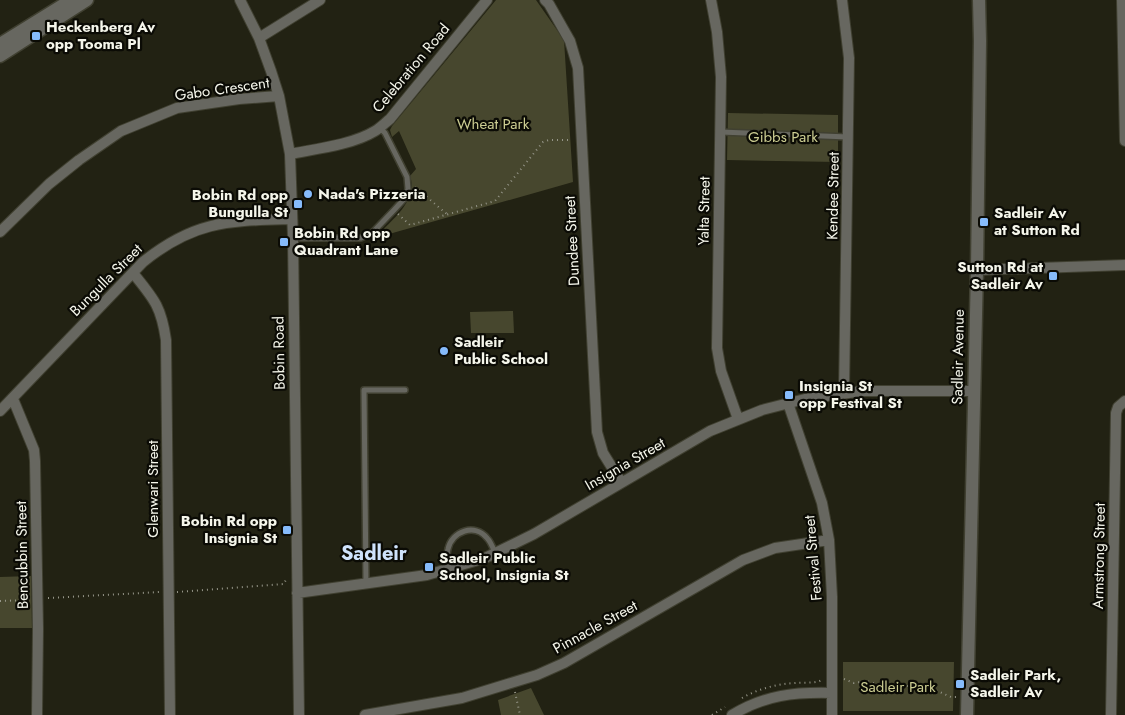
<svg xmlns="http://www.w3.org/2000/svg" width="1125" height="715" viewBox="0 0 1125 715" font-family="Jost,sans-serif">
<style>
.green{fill:#47472e}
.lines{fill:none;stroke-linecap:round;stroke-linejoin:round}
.service-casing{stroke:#404031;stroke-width:8}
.minor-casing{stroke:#404031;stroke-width:12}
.tertiary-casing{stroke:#404031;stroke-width:15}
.path{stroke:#969689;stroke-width:2;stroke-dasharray:1 4;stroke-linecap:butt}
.service{stroke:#676760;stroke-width:5}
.minor{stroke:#676760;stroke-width:10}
.tertiary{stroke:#676760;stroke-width:12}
.poi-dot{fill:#86bbfb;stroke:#0b0b05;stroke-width:2}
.labels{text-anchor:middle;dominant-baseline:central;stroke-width:4.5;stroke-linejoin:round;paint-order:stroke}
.poi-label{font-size:15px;font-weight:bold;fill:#f5f6eb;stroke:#0b0b05;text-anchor:start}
.street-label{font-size:15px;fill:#f5f6eb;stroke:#0b0b05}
.park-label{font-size:15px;fill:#cccd92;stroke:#0b0b05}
.district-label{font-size:20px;font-weight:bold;fill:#cfe3fc;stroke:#0b0b05}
</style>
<rect width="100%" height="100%" fill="#222213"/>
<path class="green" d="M496 0H536L564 40 573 182 375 238C390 221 419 201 410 176L416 169 399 131 392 137 390 130 392 126Z
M728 113 838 115V162L727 160Z
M513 311 514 333H471L470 312Z
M31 576 32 628H0V577Z
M843 662H954L953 711H843Z
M531 688 544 715H501L498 700Z"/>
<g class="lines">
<g class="service-casing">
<path id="service" d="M721 132 848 137
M293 238H361L373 232 394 210 405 198 408 189 407 177 385 133 380 128
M449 569C448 563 446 555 448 549 452 531 475 523 487 538 491 542 493 548 495 553
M366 583 364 390H405"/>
</g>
<g class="minor-casing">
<path id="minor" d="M240 0 259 38 271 71 279 96 290 154 293 238 299 715
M545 0 549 4 570 41 578 68 597 432 603 453 621 482
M711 0 717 32 721 77 717 348 721 371 738 419
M842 0 849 58 844 393
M1122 0 1125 141
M259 38 320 0
M290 154C315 149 352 145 375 131 380 128 385 123 390 119L487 0
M0 232 49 184 79 160 121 131 177 108 239 99 279 96
M977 270 1125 265
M133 273C154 299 161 306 166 340L170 715
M13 399 34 450 35 461 38 629 37 715
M788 403 822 503 829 540 832 597V715
M0 411 143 262C195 220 229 221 292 219
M297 593 427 575 485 558 534 534 710 431 762 410 805 399 863 391H974
M365 715 462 698 537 675 564 663 743 560 775 548 829 540
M732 715C765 695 794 692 832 693
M1111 715 1116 413 1118 407 1125 401"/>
</g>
<g class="tertiary-casing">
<path id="tertiary" d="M0 44 71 0
M0 56 87 0
M967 715 977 270 980 41 979 0"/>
</g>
<path class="path" d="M415 187 448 215
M398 214 410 225 495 201 543 142 549 140H572
M177 592 284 584 287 577
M48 598 160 592
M0 601 27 600
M844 679 854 683 867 681 881 686H926L951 697H956
M515 692 520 715
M742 698C758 689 776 684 795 683 804 682 814 684 822 680
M712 715 725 707"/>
<use href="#service" class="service"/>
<use href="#minor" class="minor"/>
<use href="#tertiary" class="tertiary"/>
</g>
<g class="poi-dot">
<rect x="31" y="31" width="10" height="10" rx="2.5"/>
<circle cx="308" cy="194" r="5"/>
<rect x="293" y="199" width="10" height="10" rx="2.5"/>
<rect x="979" y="217" width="10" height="10" rx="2.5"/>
<rect x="279" y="237" width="10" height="10" rx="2.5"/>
<rect x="1048" y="271" width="10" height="10" rx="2.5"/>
<circle cx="444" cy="351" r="5"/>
<rect x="784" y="390" width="10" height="10" rx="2.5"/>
<rect x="282" y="525" width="10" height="10" rx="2.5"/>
<rect x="424" y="562" width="10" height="10" rx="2.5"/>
<rect x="955" y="679" width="10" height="10" rx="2.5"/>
</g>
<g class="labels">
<g class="poi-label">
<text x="46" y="27">Heckenberg Av<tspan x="46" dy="17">opp Tooma Pl</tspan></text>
<text x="318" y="194">Nada's Pizzeria</text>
<text x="288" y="195" text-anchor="end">Bobin Rd opp<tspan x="288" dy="17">Bungulla St</tspan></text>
<text x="994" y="213">Sadleir Av<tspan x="994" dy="17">at Sutton Rd</tspan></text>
<text x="294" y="233">Bobin Rd opp<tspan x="294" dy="17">Quadrant Lane</tspan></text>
<text x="1043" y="267" text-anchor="end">Sutton Rd at<tspan x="1043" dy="17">Sadleir Av</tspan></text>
<text x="454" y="342">Sadleir<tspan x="454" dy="17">Public School</tspan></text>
<text x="799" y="386">Insignia St<tspan x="799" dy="17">opp Festival St</tspan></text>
<text x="277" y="521" text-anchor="end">Bobin Rd opp<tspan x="277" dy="17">Insignia St</tspan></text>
<text x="439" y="558">Sadleir Public<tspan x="439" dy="17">School, Insignia St</tspan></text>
<text x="970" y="675">Sadleir Park,<tspan x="970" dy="17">Sadleir Av</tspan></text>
</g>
<g class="street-label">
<text transform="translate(411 68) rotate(-50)">Celebration Road</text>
<text transform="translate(222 89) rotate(-8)">Gabo Crescent</text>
<text transform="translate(833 196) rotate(-89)">Kendee Street</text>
<text transform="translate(704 211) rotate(-89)">Yalta Street</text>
<text transform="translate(572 241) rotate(-93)">Dundee Street</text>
<text transform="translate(106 280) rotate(-45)">Bungulla Street</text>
<text transform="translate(279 353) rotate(-91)">Bobin Road</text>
<text transform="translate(958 357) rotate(-89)">Sadleir Avenue</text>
<text transform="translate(625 464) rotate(-30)">Insignia Street</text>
<text transform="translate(153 489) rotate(-90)">Glenwari Street</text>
<text transform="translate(22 555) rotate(-91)">Bencubbin Street</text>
<text transform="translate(1099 556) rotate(-89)">Armstrong Street</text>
<text transform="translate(813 558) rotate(-95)">Festival Street</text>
<text transform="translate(595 627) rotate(-29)">Pinnacle Street</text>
</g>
<g class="park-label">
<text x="493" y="124">Wheat Park</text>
<text x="783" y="137">Gibbs Park</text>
<text x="898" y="687">Sadleir Park</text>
</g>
<g class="district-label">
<text x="374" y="553">Sadleir</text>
</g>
</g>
</svg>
